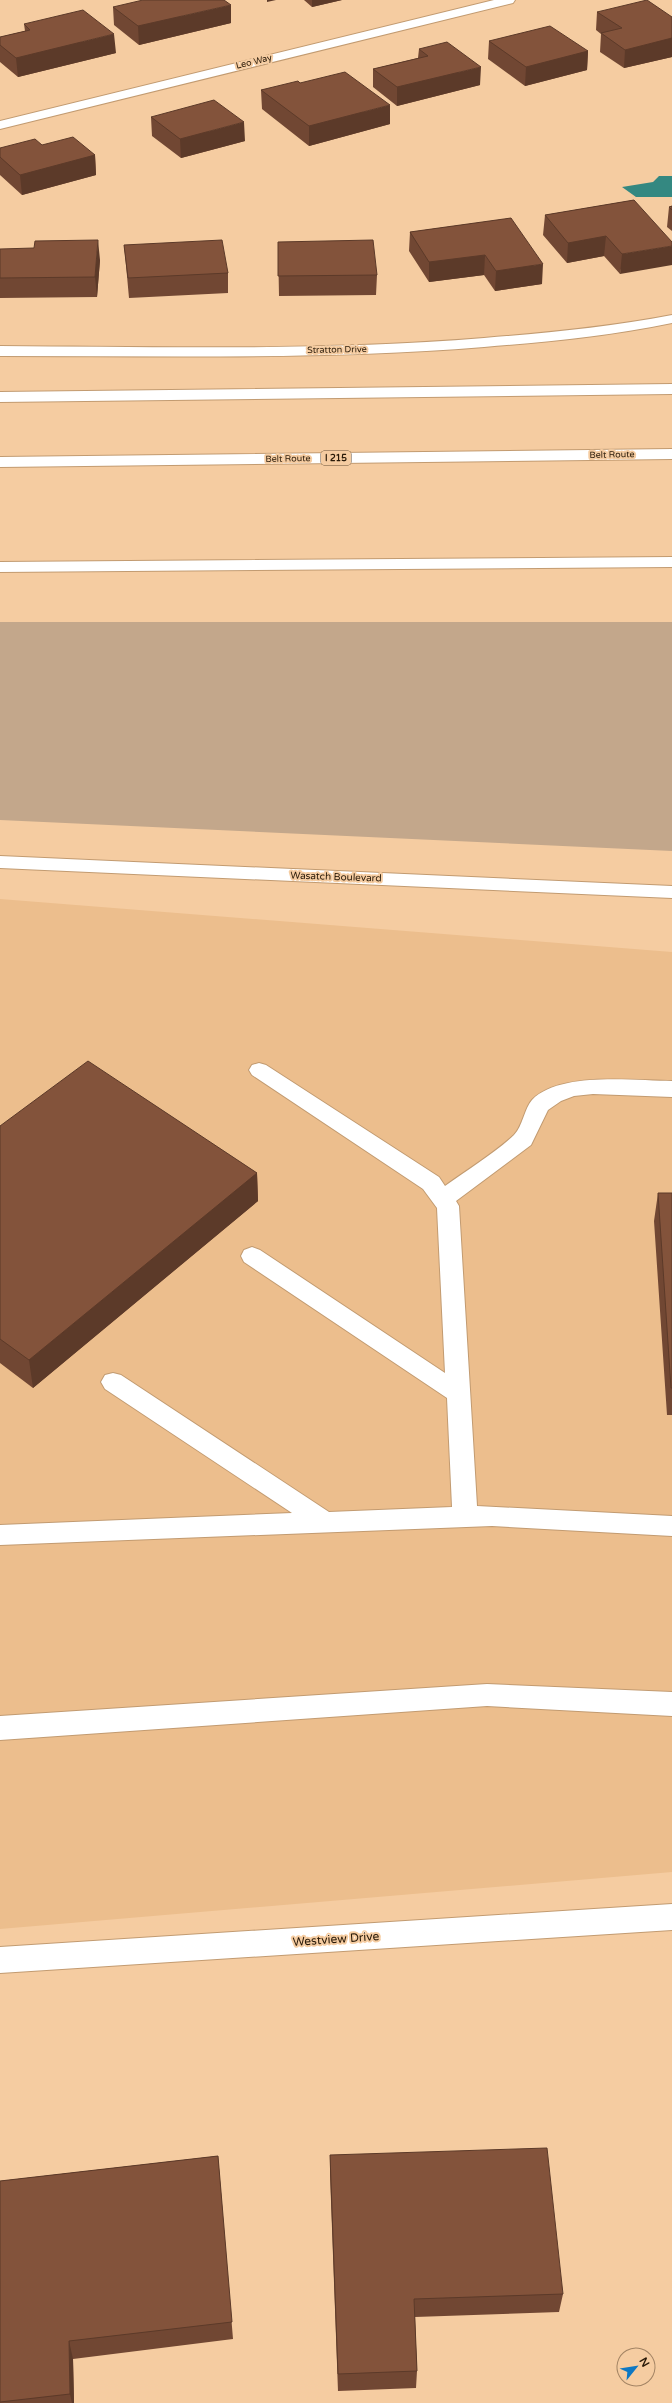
<svg xmlns="http://www.w3.org/2000/svg" width="672" height="2403" viewBox="0 0 672 2403" font-family="'Varela Round',sans-serif">
<style>
.built{fill:#ecbe8d}
.green{fill:#c3a78b}
.water{fill:#348881}
.lines{fill:none;stroke-linecap:round;stroke-linejoin:round}
.lane-casing{stroke:#c29b71;stroke-width:2}
.street-casing{stroke:#c29b71;stroke-width:2}
.secondary-casing{stroke:#c29b71;stroke-width:2}
.highway-casing{stroke:#c29b71;stroke-width:2}
.lane{fill:#fff;fill-rule:evenodd}
.street{fill:#fff;fill-rule:evenodd}
.secondary{fill:#fff;fill-rule:evenodd}
.highway{fill:#fff;fill-rule:evenodd}
.wall{fill:#714733}
.shaded-wall{fill:#5c3a29}
.building{fill:#83533b;stroke:#5c3a29}
.labels{text-anchor:middle;dominant-baseline:central;stroke-width:4;stroke-linejoin:round;paint-order:stroke}
.far-street-label{font-size:9px;fill:#281908;stroke:#f5cca1}
.shield{fill:#f5cca1;stroke:#664f36;stroke-width:1}
.shield-label{font-size:9px;font-weight:bold;fill:#281908}
.street-label{font-size:10px;fill:#281908;stroke:#f5cca1}
.near-street-label{font-size:12px;fill:#281908;stroke:#f5cca1}
</style>
<rect width="100%" height="100%" fill="#f5cca1"/>
<path class="built" d="M0 899 672 952V1872L0 1929Z"/>
<path class="green" d="M0 622H672V851L0 820Z"/>
<path class="water" d="M659 176H672V197H636L622 187 653 182Z"/>
<g class="lines">
<g class="lane-casing">
<path id="lane" d="M259 1063 266 1065 439 1177 445 1186C467 1170 495 1153 514 1135 523 1126 524 1109 532 1100 560 1071 635 1081 672 1081V1097L593 1094 574 1096 561 1101 548 1110 531 1145 456 1201 459 1206 477 1506 672 1516V1536L492 1526 0 1545V1525L292 1513 105 1389 101 1382 105 1375 113 1373 121 1375 329 1512 452 1507 447 1398 244 1262 241 1256 244 1250 252 1247 260 1250 445 1373 437 1208 423 1189 252 1075 249 1070 252 1065Z
M487 1684 672 1692V1716L487 1706 0 1740V1716Z"/>
</g>
<g class="street-casing">
<path id="street" d="M494 0H515L513 3 0 129V121Z
M672 315V323C610 336 547 342 484 347 323 360 161 356 0 356V346C161 347 323 351 484 338 547 333 610 327 672 315Z
M672 1904V1930L0 1973V1947Z"/>
</g>
<g class="secondary-casing">
<path id="secondary" d="M0 856 672 886V898L0 868Z"/>
</g>
<g class="highway-casing">
<path id="highway" d="M672 384V394L0 402V392Z
M672 449V459L0 467V457Z
M672 557V567L0 572V562Z"/>
</g>
<use href="#lane" class="lane"/>
<use href="#street" class="street"/>
<use href="#secondary" class="secondary"/>
<use href="#highway" class="highway"/>
</g>
<path class="wall" d="M304 0H342L312 7Z
M113 7 231 23 139 45 114 25Z
M597 12 672 17V57L624 68 600 52 601 34 596 30Z
M24 24 116 53 18 77 0 62V37L25 31Z
M489 41 588 51 587 70 525 86 488 59Z
M419 49 480 85 397 106 373 87V69L418 58Z
M300 83 390 124 309 146 262 109 261 90Z
M151 117 245 141 181 158 152 136Z
M42 145 95 155 96 175 22 195 0 175V148Z
M634 200 620 274 604 256 567 263 543 235 545 215Z
M672 206V231L667 227 669 207Z
M511 218 542 284 495 291 484 275 429 282 409 251 410 232Z
M278 242 377 275 376 295 279 296Z
M124 245 228 273V293L129 298 126 265Z
M0 249 100 260 97 297 0 298Z
M0 1126 257 1173 258 1201 33 1388 0 1363Z
M658 1193H672V1415H667L654 1221Z
M330 2155 563 2294 559 2312 415 2317 417 2371 416 2388 338 2391 330 2174Z
M218 2156 233 2339 73 2359 74 2403H0V2181Z"/>
<path class="shaded-wall" d="M267 0H276L267 2Z
M312 0H342L312 7Z
M231 5V23L139 45 138 26Z
M114 34 116 53 18 77 16 58Z
M672 38V57L624 68 625 50Z
M588 51 587 70 525 86 526 67Z
M481 67 480 85 397 106V87Z
M390 105V124L309 146V126Z
M244 122 245 141 181 158 180 139Z
M95 155 96 175 22 195 20 175Z
M606 236 604 256 567 263 568 243Z
M98 240 100 260 97 297 95 277Z
M672 246V265L620 274 622 254Z
M485 255 484 275 429 282V262Z
M543 264 542 284 495 291 496 271Z
M257 1173 258 1201 33 1388 29 1360Z
M69 2341 73 2359 74 2403H72L70 2394Z"/>
<path class="building" d="M143 0H224L231 5 138 26 113 7Z
M647 0 672 17V38L625 50 601 33 622 28 597 12Z
M83 10 114 34 16 58 0 45V37L30 30 24 24Z
M550 26 588 51 526 67 489 41Z
M447 42 481 67 397 87 373 69 428 56 419 49Z
M345 72 390 105 309 126 261 90 298 81 300 83Z
M214 100 244 122 180 139 151 117Z
M73 137 95 155 20 175 0 157V148L35 139 42 145Z
M634 200 672 242V246L622 254 606 236 568 243 545 215Z
M672 206V210L669 207Z
M511 218 543 264 496 271 485 255 429 262 410 232Z
M98 240 95 277 0 278V249L34 248 35 241Z
M222 240 228 273 128 278 124 245Z
M373 240 377 275 278 276V242Z
M88 1061 257 1173 29 1360 0 1339V1126Z
M658 1193H672V1388H671Z
M547 2148 563 2294 414 2299 417 2371 338 2374 330 2155Z
M218 2156 232 2322 69 2341 70 2394 0 2402V2181Z"/>
<g class="labels">
<g class="far-street-label">
<text transform="translate(254 62) rotate(-14)">Leo Way</text>
<text transform="translate(337 350) rotate(-1)">Stratton Drive</text>
<text transform="translate(612 455) rotate(-1)">Belt Route</text>
<text transform="translate(288 459) rotate(-1)">Belt Route</text>
</g>
<rect class="shield" x="321" y="451" width="30" height="14" rx="3"/>
<g class="shield-label">
<text x="336" y="458">I 215</text>
</g>
<g class="street-label">
<text transform="translate(336 877) rotate(2)">Wasatch Boulevard</text>
</g>
<g class="near-street-label">
<text transform="translate(336 1939) rotate(-4)">Westview Drive</text>
</g>
</g>
<g transform="translate(636 2367) rotate(60)"><circle r="19" fill="#f5cca1" stroke="#a38464"/>
<path d="M0-3L7 15L0 10L-7 15Z" fill="#0e78c3"/>
<text y="-6" font-size="11" font-weight="bold" text-anchor="middle" fill="#281908">N</text>
</g>
</svg>
